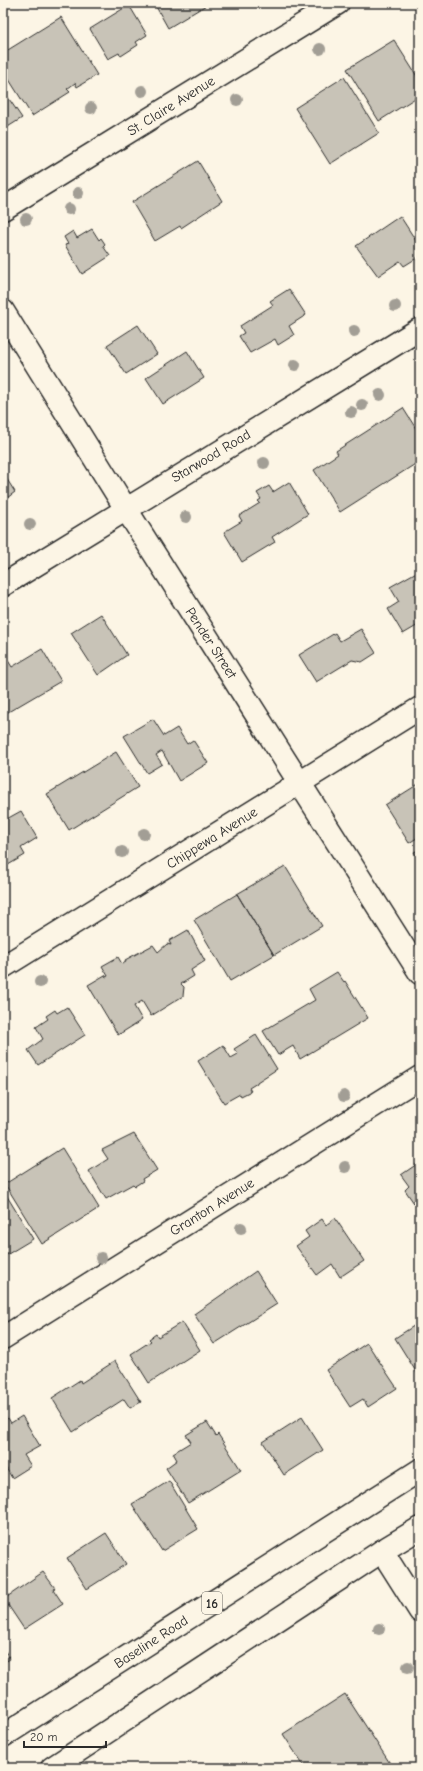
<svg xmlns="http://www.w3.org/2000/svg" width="423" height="1771" viewBox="0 0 423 1771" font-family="'Comic Neue',sans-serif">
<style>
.building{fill:#c8c3b7;stroke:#2b2b2b}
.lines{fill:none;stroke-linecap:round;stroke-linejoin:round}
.minor-casing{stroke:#2b2b2b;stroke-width:25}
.primary-casing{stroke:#2b2b2b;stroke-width:25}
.minor{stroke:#fcf5e5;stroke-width:22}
.primary{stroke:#fcf5e5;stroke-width:22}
.tree{fill:#a29e95}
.labels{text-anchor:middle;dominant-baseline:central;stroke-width:3;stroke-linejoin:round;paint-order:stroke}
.shield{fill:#fcf5e5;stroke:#6a6863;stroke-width:1}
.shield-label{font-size:13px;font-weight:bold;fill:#2b2b2b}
.street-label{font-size:14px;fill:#2b2b2b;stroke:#fcf5e5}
</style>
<rect width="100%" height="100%" fill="#fcf5e5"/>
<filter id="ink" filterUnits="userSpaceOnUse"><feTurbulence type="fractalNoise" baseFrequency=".025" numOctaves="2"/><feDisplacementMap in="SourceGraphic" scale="8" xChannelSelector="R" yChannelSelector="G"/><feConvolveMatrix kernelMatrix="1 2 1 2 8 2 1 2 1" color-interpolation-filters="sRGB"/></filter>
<g filter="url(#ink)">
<path class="building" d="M154 3H207L208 4 168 28Z
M129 5 147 35 136 42 138 45 121 56 119 53 108 59 90 29Z
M61 17 97 75 77 87 75 83 67 89 70 92 32 116 3 70V53Z
M394 40 420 81V95L379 121 347 69Z
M344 77 379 133 330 164 295 108Z
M7 96 22 118 3 130V99Z
M198 161 222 201 181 228 180 226 155 241 132 202Z
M400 216 420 247V256L404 266 400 261 378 276 356 246Z
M92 229 99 240 101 238 105 244 103 246 110 256 82 274 65 245 68 244 64 237 73 231 77 238Z
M289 289 306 315 289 326 294 335 278 345 275 339 250 353 239 336 244 333 240 326 273 305 270 301Z
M138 325 157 354 126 374 107 345Z
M187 351 204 378 163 404 146 378Z
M403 408 420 435V461L340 512 314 470 338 454 336 451Z
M3 473 15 492 3 501Z
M289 482 308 514 272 537 275 542 242 562 224 532 242 521 239 516 260 503 258 501 261 499 257 493 269 486 273 492Z
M420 570V624L403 634 388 609 399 602 390 587Z
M101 614 127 655 98 675 71 633Z
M361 629 376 653 362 662 352 660 316 682 299 655 335 633 340 641Z
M42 649 61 681 3 715V661L7 659 12 667Z
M153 719 164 736 177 728 187 744 193 740 208 763 179 781 162 751 156 755 162 764 147 773 124 736Z
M116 752 138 787 69 830 47 794Z
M420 783V836L409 843 385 805Z
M21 811 37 838 21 848 25 855 3 868V821Z
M420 849V861L414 852Z
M285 866 322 926 274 955 237 894Z
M237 894 274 955 230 981 194 920Z
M188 930 205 961 191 970 194 976 181 984 184 987 183 996 151 1016 142 1001 134 1006 142 1020 118 1035 88 985 105 975 106 977 108 976 102 966 118 957 122 964 126 962 125 960 153 945 158 952 167 944 171 945 169 941Z
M337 972 344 982 345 981 368 1018 300 1059 293 1046 278 1055 263 1031 315 1000 309 989Z
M67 1007 85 1035 38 1065 28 1050 43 1039 36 1027 48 1019 46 1016 55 1010 57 1013Z
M256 1035 277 1069 257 1082V1083L249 1088 251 1091 241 1096 240 1094 224 1103 198 1061 223 1045 231 1058 238 1054 234 1049Z
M134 1134 157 1170 142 1179 143 1181 135 1186 133 1184 106 1199 89 1171 108 1159 102 1150Z
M62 1148 99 1208 42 1244 5 1184Z
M420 1162V1212L405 1190 409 1186 401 1175Z
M5 1193 33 1239 3 1257V1194Z
M335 1218 364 1261 340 1277 332 1264 317 1275 296 1246 309 1237 305 1231 322 1219 326 1225Z
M256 1271 277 1304 214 1344 194 1314Z
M182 1322 200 1350 149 1383 131 1354 151 1341 149 1339 156 1334 158 1337Z
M420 1322V1378L395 1338Z
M367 1343 397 1388 368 1407 363 1399 350 1407 326 1370Z
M115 1361 141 1402 130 1408 124 1399 73 1432 52 1398 80 1380 81 1383Z
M22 1416 40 1446 24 1455 31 1466 12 1478 6 1468 3 1469V1421L8 1418 11 1423Z
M302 1417 323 1450 284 1475 263 1442Z
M207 1422 216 1436 218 1434 241 1470 188 1503 166 1468 177 1460 173 1453 191 1442 186 1435Z
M169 1481 198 1529 162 1551 132 1504Z
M106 1533 126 1564 87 1589 67 1558Z
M43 1572 55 1588 53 1589 63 1604 24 1629 4 1599Z
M3 1648 10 1659 3 1663Z
M345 1694 393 1768H305L283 1734Z"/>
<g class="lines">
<g class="minor-casing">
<path id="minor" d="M3 209 338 3
M3 311 126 509 420 973
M3 585 420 329
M3 967 420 708
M3 1338 420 1077
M382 1551 420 1611"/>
</g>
<g class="primary-casing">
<path id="primary" d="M3 1736 420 1470
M52 1768 382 1551 420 1528"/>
</g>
<use href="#minor" class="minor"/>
<use href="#primary" class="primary"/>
</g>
<g class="tree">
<circle cx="320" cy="49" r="6"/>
<circle cx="142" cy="91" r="6"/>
<circle cx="237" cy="100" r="6"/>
<circle cx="91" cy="108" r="6"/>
<circle cx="78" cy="193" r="6"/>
<circle cx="69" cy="209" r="6"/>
<circle cx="26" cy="219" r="6"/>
<circle cx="395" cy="306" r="6"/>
<circle cx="354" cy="331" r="6"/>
<circle cx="295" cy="365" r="6"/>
<circle cx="380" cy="395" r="6"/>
<circle cx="362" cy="405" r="6"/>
<circle cx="351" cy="412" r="6"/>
<circle cx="264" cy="463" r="6"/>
<circle cx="186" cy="517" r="6"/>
<circle cx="30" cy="524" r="6"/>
<circle cx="144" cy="834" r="6"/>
<circle cx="122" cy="852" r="6"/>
<circle cx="40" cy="982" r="6"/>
<circle cx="344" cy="1096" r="6"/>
<circle cx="345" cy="1167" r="6"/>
<circle cx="241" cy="1228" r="6"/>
<circle cx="101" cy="1258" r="6"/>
<circle cx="379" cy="1629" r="6"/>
<circle cx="408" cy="1667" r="6"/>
</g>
</g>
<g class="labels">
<rect class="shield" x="202" y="1592" width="20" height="22" rx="3"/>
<g class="shield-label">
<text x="212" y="1603">16</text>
</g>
<g class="street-label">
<text transform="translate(171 106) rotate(-32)">St. Claire Avenue</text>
<text transform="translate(211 456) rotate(-31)">Starwood Road</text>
<text transform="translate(211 643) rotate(57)">Pender Street</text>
<text transform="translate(212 838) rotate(-32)">Chippewa Avenue</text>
<text transform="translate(212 1207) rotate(-32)">Granton Avenue</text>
<text transform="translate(151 1642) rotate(-33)">Baseline Road</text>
</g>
</g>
<rect width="423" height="1771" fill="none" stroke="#fcf5e5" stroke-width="16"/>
<rect x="8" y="8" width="407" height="1755" fill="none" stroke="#2b2b2b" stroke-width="1.5" filter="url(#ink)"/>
<path d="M24 1741v6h82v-6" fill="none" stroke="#2b2b2b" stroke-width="2"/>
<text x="30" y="1741" font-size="12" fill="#2b2b2b" stroke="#fcf5e5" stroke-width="3" paint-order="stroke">20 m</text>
</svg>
